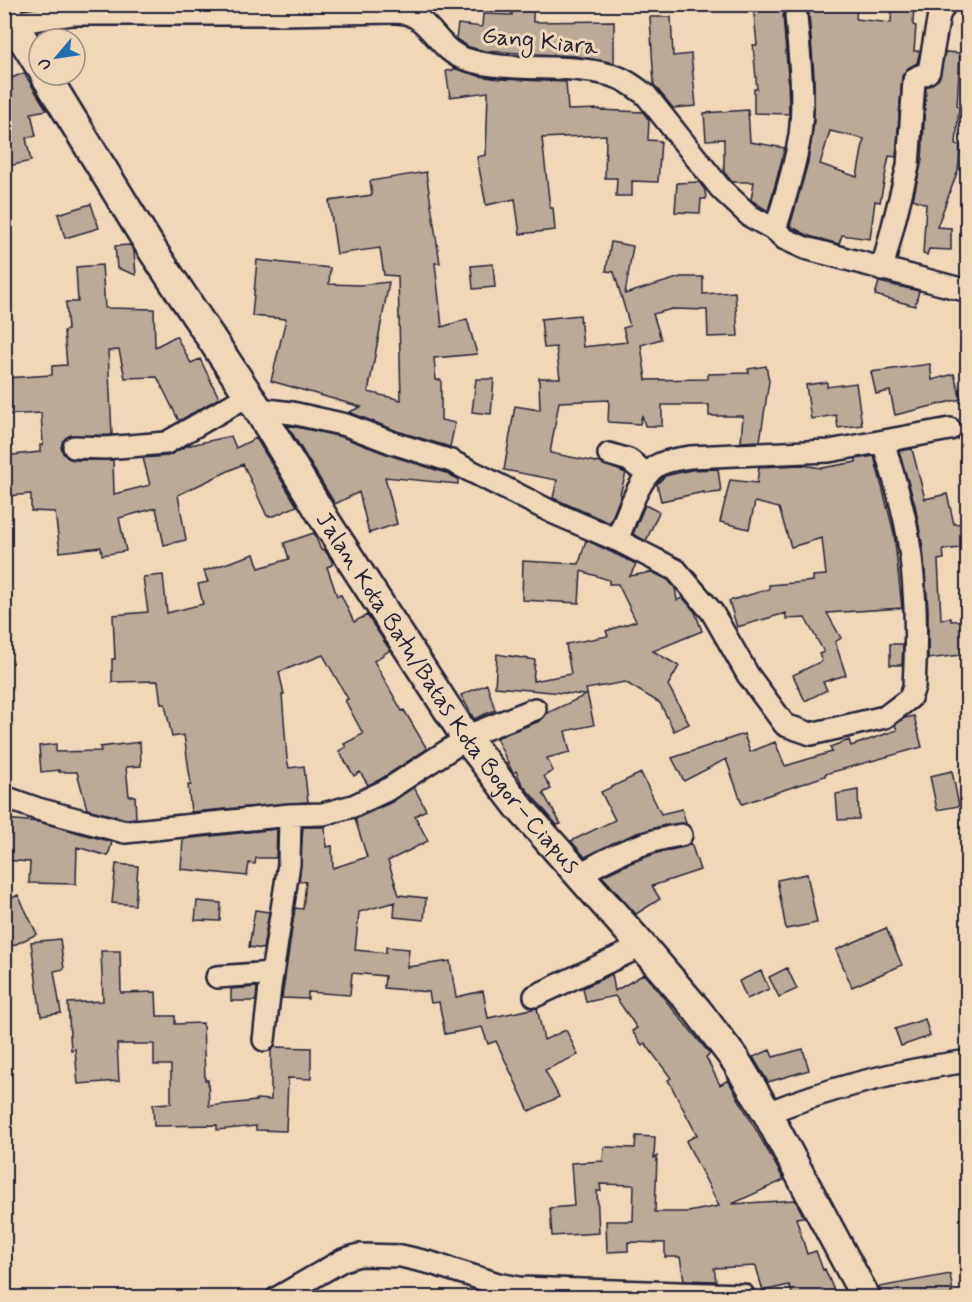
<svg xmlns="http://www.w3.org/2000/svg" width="972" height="1302" viewBox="0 0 972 1302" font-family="Mynerve,sans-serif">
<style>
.building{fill:#bcaa98;stroke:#22223b;stroke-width:1.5;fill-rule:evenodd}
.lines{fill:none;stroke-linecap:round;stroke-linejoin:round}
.street-casing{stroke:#22223b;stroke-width:26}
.secondary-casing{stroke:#22223b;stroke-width:33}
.street{stroke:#efd7b7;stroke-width:21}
.secondary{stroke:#efd7b7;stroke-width:28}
.labels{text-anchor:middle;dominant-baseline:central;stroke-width:6;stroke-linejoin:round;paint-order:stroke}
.street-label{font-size:24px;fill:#22223b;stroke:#efd7b7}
</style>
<rect width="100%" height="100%" fill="#efd7b7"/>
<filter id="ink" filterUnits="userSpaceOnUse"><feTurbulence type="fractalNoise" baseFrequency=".0167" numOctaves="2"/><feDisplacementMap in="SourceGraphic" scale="12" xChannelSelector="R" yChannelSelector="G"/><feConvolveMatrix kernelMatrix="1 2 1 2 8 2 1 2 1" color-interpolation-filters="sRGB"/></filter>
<g filter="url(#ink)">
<path class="building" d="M753 4H789L785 9 783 16 788 76 789 114 754 113V89H757L753 45H757Z
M803 4H857L856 19 891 23 892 4H914L913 25 916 26 914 51H920L917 63 908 68 902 76 896 157 889 156 880 202 875 201 870 239 842 235 839 244 809 236 790 226 808 162 814 121V75L809 14ZM830 131 864 139 857 177 820 164Z
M512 6 533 7V22L614 21V63L575 56 485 51 469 47 456 39 458 24 482 27 483 14 512 15Z
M650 17H671L673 56 691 54 696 106 673 108 654 85Z
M945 52 960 53 957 106 959 107 956 144 960 145 959 161 958 170 937 227 951 228V250L929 249 927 255 923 254 926 204 913 199 922 160 926 87 939 79Z
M453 68 479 76 499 79 566 82 568 110 600 109V110L643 112 649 120 648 140 661 141 658 182 632 181V196H616L617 178H605L606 135 542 138 550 208H553L555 230 520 234 515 199 486 205 477 157 486 155 488 92 450 97 446 71 453 70Z
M24 73 47 110 31 113 36 136 26 138 31 161 4 167V81Z
M748 110 750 142 785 148 768 211 751 200 754 182H732L724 172V139L706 140 704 113Z
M426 172 440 263H435L442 327 467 319 477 354 434 358 436 380H441V420L455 423 450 447 397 431 349 412 361 407 271 381 286 319 252 316 257 260 330 268 329 284 360 285 389 282 368 392 401 400 398 276 384 275 380 248 337 254 329 201 372 195 370 181Z
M699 182 705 190 706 199H701L700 213 675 212 677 183Z
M91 204 99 228 65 238 58 214Z
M611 242 633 246 625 294 681 277H703V294L735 292 738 336 708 337 707 310 672 309 653 314 661 339 641 345 646 380 708 379V374L749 373 748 369 766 366 769 381 760 441 741 442 743 416H709V405H662V426H645L642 415 640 424 608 422 609 400 559 402 550 453 601 463 626 473 620 494 621 495 610 523 553 498 557 480 504 470 515 406 540 410 539 378H560L556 347 544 348 541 319 580 315 583 347 627 342 623 328 630 326 614 272 606 271Z
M130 245 134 251 136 275 117 268 115 246Z
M493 264 495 287 473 289 471 266Z
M102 265 105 308 154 309 155 347 176 336 191 363 200 359 219 398 179 421 157 377 125 378 119 350 108 351 112 435 69 436 63 441 61 447 63 453 68 458 74 460H113L114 494 150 485 143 458 168 456 186 446 231 436 236 448 256 438 297 506 274 516H267L243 464 178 495 186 540 164 545 156 508 119 518 126 551 102 555 101 547 60 552 55 512 31 511V494L7 496 4 456 40 452V445H43L41 413 4 415V378L52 375V366L67 365 64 331 68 330 66 302H78L76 267Z
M879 282 919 291 915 306 875 295Z
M930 364 932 380 954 374 961 399 895 415 890 391 876 394 871 372Z
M476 379H494L491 414 472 412Z
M827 382V387L856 383 862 425 838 428 836 415 811 419 806 385Z
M287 425 342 437 389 455 446 473 458 479V484L385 477 397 524 369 533 359 492 335 504Z
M912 449 925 499 947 494 954 524 966 523 968 547 943 550 944 559 938 560 941 619 951 618V621L968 620V654L928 659V608L923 548 915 505 899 451Z
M874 456 894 533 902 608 827 613 841 638 835 642 846 675 823 682 827 690 805 701 793 675 822 661 819 654 824 652 805 618 786 619V613L737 627 729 601 769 589V585L805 582 813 581V576L826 575 822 538 791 547 779 508 755 502 749 529 720 522 730 480 757 483 759 467 801 465 822 468 856 462V459Z
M718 469 721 492 704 494V492L661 501 657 484 665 476 691 470Z
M645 505 659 512 646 541 633 534Z
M314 533 321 550 324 549 332 561V565L327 567 337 596 341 595 354 622 367 615 390 650 374 661 402 711 404 710 427 749 381 779 368 785 360 772 354 776 339 751 346 747 344 744 363 734 345 700 348 699 323 655 279 672 284 694H282L287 759 289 768 304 766 308 802 191 812 188 785H191L184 735 172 737 165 704H161L158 681 112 682V659H115L113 615 148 612 143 577 163 575 167 613 203 604 198 584 208 582 204 571 254 554 259 568 289 559 284 543Z
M586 540 636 564 630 576 652 572 668 580 675 588 677 600 683 598 695 612 702 631 653 651 679 666 668 685 689 724 674 731 660 703 625 682 586 689 594 725 565 731 570 752 547 758 553 771 544 776 551 789 543 793 561 824 557 825 522 784 516 771 513 773 511 769 496 738 540 721 547 713 586 695 495 687 497 654 535 660 533 681 571 674 566 644 608 636 606 631 636 621 618 584H609V580L581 571 579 603 522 600 523 561 579 564Z
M890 644H903L902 665H890Z
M487 684 495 710 474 719 461 695Z
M914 716 922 747 825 774V776L742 804 726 759 684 781 672 758 744 734 750 752 775 742 785 766 832 752 830 747 849 740 851 746 897 730 895 725 905 718Z
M140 742 141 766 126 767 129 796H135L136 818 126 819 87 809 77 772H59V770L41 772 39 746 56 744V752L101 751 100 747Z
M952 771 959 806 937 810 930 776Z
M641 773 661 814 682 809 686 823 665 825 637 833 585 857 571 841 615 820 601 792Z
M414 787 426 810 415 816 428 841 388 861 399 895 426 898 424 920 394 917 395 902 359 912 355 950 386 953V947L409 949 407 967 450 961 456 997 483 991 488 1018 537 1008 544 1040 566 1030 578 1055 545 1070 559 1097 529 1111 496 1041 488 1044 482 1027 445 1034 439 1002 431 1003 429 992 384 988 385 976 352 973 350 995 308 992V999L282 998 295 908 303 909 306 882 299 881 303 827H325L326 847 332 846 333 868 367 857 355 819 392 802Z
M858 790 859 819 838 820 836 794Z
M4 819 39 822 112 842 108 856 77 847 76 884 29 883 30 862 4 860Z
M277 829 276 858H256L255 864 249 863 247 876 181 869 183 839Z
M691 843 700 870 652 886 660 899 636 914 602 876 633 862 657 853 684 847Z
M116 864 138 866 135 905 112 903Z
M807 874 817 923 786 929 777 880Z
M18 895 37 934 10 947 4 936V902Z
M197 901 221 903 220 921 195 920Z
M255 910 269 912 263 949 249 947Z
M886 928 902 965 852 987 836 950Z
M60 939 64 969 54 971 61 1013 41 1016 31 942Z
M101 951H120L121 993 156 992 157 1016H175V1024L203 1023 205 1080H208L209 1106 256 1101V1099L271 1100V1050L274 1047 311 1048V1079L288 1078 286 1131 256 1130V1126L217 1130V1125L154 1126 153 1104 171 1103V1065H154V1044H117L119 1081 78 1084 75 1049 71 1050 68 1003 103 1001Z
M787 968 797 989 779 997 769 977Z
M761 971 769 989 747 999 739 981Z
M612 974 615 991 644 974 710 1054 706 1057 720 1085 728 1080 784 1180 732 1204 795 1200 804 1217 796 1218 807 1254 816 1251 823 1270 825 1269 837 1298H794L789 1285 763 1291 756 1266 714 1268 716 1281 684 1280 680 1257H665V1243L628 1242V1251L607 1252 606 1221H633L634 1185 600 1184 601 1191H597L599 1233 552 1236 550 1208 574 1206 571 1163 603 1161 604 1147 635 1148 636 1136 655 1137 654 1158 657 1156 655 1212H688L719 1206 686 1141 697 1135 668 1080 671 1078 645 1043 642 1045 632 1031 637 1028 615 996 586 1002 583 988Z
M257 987 256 1001H231V989Z
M925 1019 930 1036 901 1046 895 1029Z
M803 1049 809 1070 768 1082 753 1057 770 1050 773 1057Z
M950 1274 953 1292H951L952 1298H882L879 1287Z"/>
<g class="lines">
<g class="street-casing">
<path id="street" d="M13 23 72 14H282L395 12C399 13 405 12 409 14 432 23 440 51 465 59 511 74 563 62 610 75 624 78 635 87 646 95L721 189 750 216 775 230 785 239 805 248 968 291
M775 230C785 199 795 167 800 135 805 96 799 55 796 15
M882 270 908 166 914 81C916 74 925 77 929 71L939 15 945 4
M258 409 292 413 346 425 393 443 451 461 552 512 617 540 676 570 712 612 748 675 785 725 811 734 885 717 910 698 914 687C917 637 916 581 907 531 902 501 892 471 883 442
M74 447 105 448 166 443 249 395
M609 454 629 460 647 474
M617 540C626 519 638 477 658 465 667 460 679 459 690 457L829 451 950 429
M4 797 38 809 125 832 290 815 323 814 353 806 387 790 475 733 535 709
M579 875C612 855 643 841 681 835
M217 977 272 973
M535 996 642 946
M264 1040 270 987 289 864 290 815
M767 1113C832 1087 898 1071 968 1061
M277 1298 343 1260 359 1255 401 1256 431 1263 498 1284 519 1288 743 1295"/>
</g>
<g class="secondary-casing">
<g id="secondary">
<path d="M4 9 39 65"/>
<path id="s1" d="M45 75 153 251 258 409 325 520 467 739 519 807 642 946 697 1010 736 1061 767 1113 866 1298"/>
</g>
</g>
<use href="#street" class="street"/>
<use href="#secondary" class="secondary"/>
</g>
</g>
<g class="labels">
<g class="street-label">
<text transform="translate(540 42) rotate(6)">Gang Kiara</text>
<text stroke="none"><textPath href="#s1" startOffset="738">Jalan Kota Batu/Batas Kota Bogor–Ciapus</textPath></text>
</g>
</g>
<rect width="972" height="1302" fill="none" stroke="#efd7b7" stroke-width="24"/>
<rect x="12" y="12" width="948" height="1278" fill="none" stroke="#22223b" stroke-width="2" filter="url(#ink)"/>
<g transform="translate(57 57) rotate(241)"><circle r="28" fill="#efd7b7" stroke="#9d8f85" stroke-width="1.5"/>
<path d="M0-4.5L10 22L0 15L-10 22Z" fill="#1f6fb2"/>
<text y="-9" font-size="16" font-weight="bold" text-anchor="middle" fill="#22223b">U</text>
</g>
</svg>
